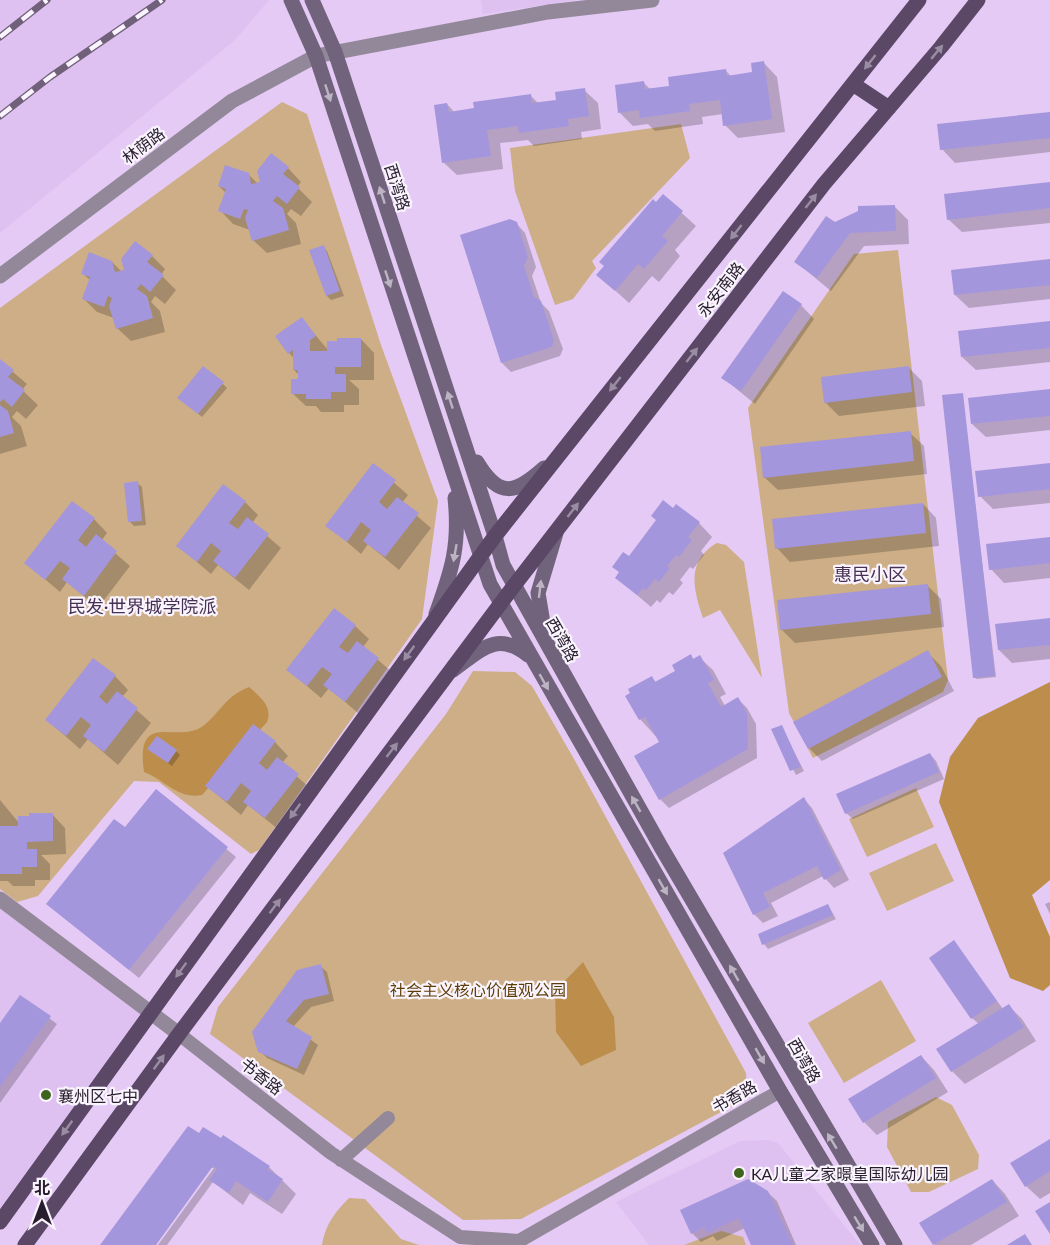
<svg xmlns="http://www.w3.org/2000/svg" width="1050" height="1245" viewBox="0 0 1050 1245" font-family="Lato,'Noto Sans SC',sans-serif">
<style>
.built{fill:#dec0f1}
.green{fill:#ceae86}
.forest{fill:#bd8d4c}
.shadow{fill:#0003}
.building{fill:#a496dc}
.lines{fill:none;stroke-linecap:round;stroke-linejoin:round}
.minor{stroke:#938899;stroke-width:14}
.tertiary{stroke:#938899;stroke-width:15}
.secondary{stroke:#72637c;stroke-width:15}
.primary{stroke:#5b4867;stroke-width:15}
.rail-casing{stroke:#70607a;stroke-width:7}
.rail{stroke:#f9f4fd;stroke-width:4.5;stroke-dasharray:14;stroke-linecap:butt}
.oneway{fill:#9a8da3}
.oneway2{fill:#bcb3c3}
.poi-dot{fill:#3f641d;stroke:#f9f4fd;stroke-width:2}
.labels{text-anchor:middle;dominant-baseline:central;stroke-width:4.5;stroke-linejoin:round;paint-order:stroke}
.street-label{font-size:16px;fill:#271d2c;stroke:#f9f4fd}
.park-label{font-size:16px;fill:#5e3d08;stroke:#f9f4fd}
.poi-label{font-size:16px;fill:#271d2c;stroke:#f9f4fd;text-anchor:start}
.neighbourhood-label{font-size:18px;fill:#473153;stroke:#f9f4fd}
</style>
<rect width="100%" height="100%" fill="#e4caf4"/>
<path class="built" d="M0 0H269L235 40 0 233Z
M481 0H577L483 14Z
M0 899 150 1013 0 1222Z
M768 1140 778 1143 860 1245H649L616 1202 740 1141Z"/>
<path class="green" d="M282 102 307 114 381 345 438 501 422 619 259 850 251 854 159 782 134 781 38 896 17 902 0 889V308Z
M681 124 690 158 592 261 596 268 573 299 555 305 515 191 510 148Z
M898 250 948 680 943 692 813 758 789 713 748 408 854 254Z
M717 543 726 545 744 562 762 678 720 610 703 618C693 589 686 561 717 543Z
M473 671 515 672 532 686 574 759 746 1073 747 1098 521 1219 463 1220 210 1034 218 1007 446 714Z
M916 788 934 827 867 857 849 819Z
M936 843 954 881 887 911 869 873Z
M881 980 916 1041 844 1083 808 1023Z
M936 1097 952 1105 979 1155 978 1169 929 1192H911L887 1147 888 1122Z
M349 1198 365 1199 401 1239 419 1245H322C325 1225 335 1212 349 1198Z
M721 1231 743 1237 746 1245H684Z"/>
<path class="forest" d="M1050 682V880L1032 895 1050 937V985L1043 991 1010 978 939 802 950 757 978 718Z
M249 687C260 697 273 706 267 722L202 795C179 800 165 780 144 772 135 708 177 745 203 726 222 711 224 697 249 687Z
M583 962 614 1017 616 1050 581 1066 556 1032 555 991Z"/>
<path class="shadow" d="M764 63 777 77 785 132 738 138 725 125 723 114 702 117 703 124 655 131 648 124 633 126 620 113 644 83 650 89 671 87 725 70 732 77 754 74Z
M584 90 598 103 601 129 581 132 582 139 534 146 528 140 500 143 503 169 457 175 443 162 447 104 455 113 531 96 538 103 558 101Z
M1050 113V152L955 163 942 149Z
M288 168 301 182 297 187 312 202 301 216 291 209 287 214 296 223 301 244 267 253 253 240 250 230 233 224 220 210 226 193 219 186 248 174 258 184Z
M1050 184V223L962 232 948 219Z
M663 196 696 226 675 250 680 256 659 282 652 276 629 303 598 275Z
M894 206 908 220 909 244 864 246 831 291 796 262 835 224Z
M516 223 525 233 536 267 532 276 541 303 549 311 563 349 560 356 511 372 502 363Z
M323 246 327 251 344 296 331 300 327 296 311 251Z
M152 256 165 269 161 275 176 290 165 304 155 296 151 302 160 311 165 332 131 341 117 328 114 318 97 312 83 298 90 280 83 274 112 262 122 272Z
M1050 260V299L969 308 955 295Z
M801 305 814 319 755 404 723 378Z
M302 319 328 350 361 339 374 353V380H349L359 389V405H344V412H321L316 406H306L292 393 299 375 294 370V358L289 353Z
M1050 323V362L976 370 962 357Z
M0 361 27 384 22 390 38 405 26 419 17 411 12 417 21 426 27 446 0 454Z
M909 368 922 381 925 406 839 416 826 403Z
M223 384 227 388 202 417 183 401Z
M1050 391V430L986 437 972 424Z
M962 394 996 677 977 679 975 678Z
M910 433 924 446 927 474 778 490 764 477Z
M1050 464V503L993 509 980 496Z
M374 465 408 495 402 503 431 528 399 570 368 544 361 554 327 525Z
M137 483 142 487 146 525 134 526 130 522Z
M245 502 258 515 252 523 281 548 249 590 218 565 211 574 178 546Z
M923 504 936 518 939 546 790 562 777 548Z
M94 519 107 533 101 541 130 566 98 608 67 582 60 592 26 563Z
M699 523 712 537 701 551 704 555 693 569 690 567 680 580 683 583 673 595 669 592 660 603 657 600 651 607 617 578 629 558Z
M1050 538V578L1004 583 991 569Z
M927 585 941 599 944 627 795 643 781 629Z
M1050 620V659L1012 663 999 650Z
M355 626 369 639 363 647 392 672 359 714 329 688 321 698 288 670Z
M927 652 941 666 954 691 822 761 809 748Z
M690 656 694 660 699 657 713 670 726 694 720 697 725 706 738 699 747 708 756 724 757 758 669 808 660 799 661 742 640 719 652 678 656 682 677 671Z
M115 676 128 690 122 697 151 723 118 765 88 739 80 749 47 720Z
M781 726 804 771 796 775 773 730Z
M275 742 288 756 282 763 311 789 279 830 248 805 241 815 207 786Z
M149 749 176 751 180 755 172 766Z
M930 754 936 761 944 779 853 819 846 813Z
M156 791 236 857 139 978 48 904 125 830Z
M804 799 812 808 849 880 834 888 823 876 771 903 778 916 763 923 754 914 725 853Z
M0 800 20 824 52 814 65 828 66 854 41 855 50 864V880H35V886H13L8 881H0Z
M1050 902V914L1045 904Z
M828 905 836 919 768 949 764 944 760 935Z
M954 942 1003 1009 1009 1006 1022 1019 1036 1041 965 1084 952 1071 979 1024 972 1018Z
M320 966 327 972 334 1001 311 1007 293 1027 318 1045 304 1075 267 1058 260 1051Z
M21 997 57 1024 0 1103V1025Z
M921 1056 934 1070 948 1092 877 1135 864 1122Z
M188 1128 269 1167 296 1194 282 1214 250 1193 243 1205 213 1182 167 1245H158L214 1168H210L154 1245H102Z
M1050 1141V1193L1040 1199 1026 1186Z
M992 1180 1005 1194 1019 1216 971 1245H935L921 1224Z
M767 1192 777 1201 796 1245H753L745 1228 717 1241 713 1236 701 1242 692 1233Z"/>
<path class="building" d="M764 61 772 119 723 126 720 100 689 104 690 111 640 118 639 110 618 113 615 85 644 81 645 89 669 86 668 77 726 69 727 76 752 72 751 63Z
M585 88 589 116 568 119 569 126 519 133 518 126 487 130 491 156 442 163 434 105 447 103 449 112 474 108 473 102 531 94 532 103 556 100 555 92Z
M1050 112V138L940 150 937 124Z
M271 153 289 167 283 174 300 187 287 204 277 196 273 201 283 208 289 230 252 241 245 218 248 210 244 209 240 219 218 211 226 189 218 186 225 165 249 173 251 184 260 182 257 171Z
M1050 182V208L947 220 944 194Z
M663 194 683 211 662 236 668 241 644 269 638 264 615 291 596 275 604 266 599 262 653 199 656 202Z
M895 205 896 231 850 233 817 278 794 262 826 216 835 222 858 211V206Z
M510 219 517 222 528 257 524 266 534 297 541 301 554 340 552 347 501 363 460 235Z
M135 241 153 255 147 262 164 275 150 292 141 284 137 289 147 296 153 318 116 329 109 306 112 298 108 296 104 307 82 299 90 277 81 274 89 252 112 261 115 272 124 270 121 259Z
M324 245 340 291 326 296 309 250Z
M1050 259V285L954 295 951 270Z
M783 291 802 304 741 391 721 378Z
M302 317 316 336 310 340V351H327V341H337V338H361V367H335V374H346V392H331V399H306V394H291V379H298V370H293V350L288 354 275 336Z
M1050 321V348L961 357 958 331Z
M0 359 14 370 8 377 25 390 12 407 3 399 0 402Z
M203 366 224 382 198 414 177 398Z
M909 366 912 392 824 403 821 377Z
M1050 389V416L971 424 968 398Z
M963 393 995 676 973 678 942 395Z
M0 405 8 411 14 433 0 437Z
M911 431 914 461 763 478 760 447Z
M373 463 396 480 379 502 387 509 397 497 419 513 385 557 363 541 371 530 361 522 347 542 325 526Z
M1050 463V489L978 497 975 471Z
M138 481 142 521 128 522 124 483Z
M223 484 246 501 229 523 238 529 247 517 269 534 235 578 213 561 221 551 211 543 197 562 176 546Z
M663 500 673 508 676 504 700 522 688 537 692 540 679 557 676 555 667 566 670 568 659 582 655 579 646 590 643 588 637 595 615 578 619 572 612 567 623 552 629 556 656 520 651 516Z
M72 501 95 518 78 540 86 547 96 534 117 551 84 596 62 579 70 568 60 561 45 580 24 563Z
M923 503 926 533 775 549 772 519Z
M1050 537V563L989 570 986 544Z
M928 584 931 614 780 630 777 600Z
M334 608 356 625 339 647 348 653 357 641 379 658 345 702 323 685 332 674 322 667 307 686 286 670Z
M1050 618V645L998 650 995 624Z
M928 650 942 677 808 749 793 722Z
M691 654 693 659 700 655 714 680 708 683 721 707 738 697 747 713 748 749 659 800 634 756 659 742 645 717 639 720 625 696 630 693 628 689 652 676 655 682 675 671 672 665Z
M93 658 116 675 99 697 107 704 117 691 138 708 104 752 83 736 91 725 81 717 66 736 45 720Z
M253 724 276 741 259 763 267 770 277 757 299 774 265 818 243 802 251 791 241 783 227 802 205 786Z
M782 725 801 767 790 771 771 729Z
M157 736 177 750 168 763 147 749Z
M930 753 939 772 845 814 836 794Z
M156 789 228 847 129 970 46 904 114 819 125 827Z
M804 797 841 870 824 880 817 866 763 893 770 907 753 915 723 853Z
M29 813H53V841L27 842V849H37V867H22V874H0V826H18V816H29Z
M828 904 833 915 762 945 758 934Z
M954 940 997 1001 971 1019 929 958Z
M321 964 329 994 304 1000 286 1021 312 1037 297 1069 258 1052 252 1032 297 970Z
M20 995 51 1016 0 1087V1023Z
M1009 1004 1024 1027 951 1072 936 1049Z
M921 1055 936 1078 863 1123 848 1099Z
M188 1126 199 1133 203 1127 221 1138 223 1135 270 1166 267 1169 283 1179 268 1202 236 1181 229 1193 209 1180 217 1169 213 1166 156 1245H100Z
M1050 1139V1171L1025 1187 1010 1163Z
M748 1179 768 1191 793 1245H751L739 1218 707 1233 704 1227 691 1234 680 1210Z
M992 1179 1007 1202 933 1245 919 1223Z
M1050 1202V1234L1035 1211Z
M1025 1234 1032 1245H1007Z"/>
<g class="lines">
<path class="minor" d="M179 1034 331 1153 460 1237 519 1241 780 1091
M341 1160 388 1118"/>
<path class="tertiary" d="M0 276 232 101 316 56 548 12 652 0
M0 899 179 1034"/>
<path class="secondary" d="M291 0 316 56 490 584 780 1091 872 1245
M312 0 335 52 495 536 503 565 661 847 895 1245
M477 462C499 499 515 494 544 468
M436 614C452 570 460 545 455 498
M545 635 538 593 556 533
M453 670C480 651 496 630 528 655"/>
<path class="primary" d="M853 84 889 108
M0 1222 495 536 919 0
M25 1245 179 1034 513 587 824 184 941 47 978 0"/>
<g class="rail-casing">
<path id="rail" d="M0 37 47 0
M0 116 50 77 162 0"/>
</g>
<use href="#rail" class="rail"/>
</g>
<defs><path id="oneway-solid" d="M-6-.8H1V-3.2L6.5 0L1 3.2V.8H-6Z" transform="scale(1.5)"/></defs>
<g class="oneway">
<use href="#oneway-solid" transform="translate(937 52) rotate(-50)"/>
<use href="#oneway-solid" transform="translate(870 62) rotate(128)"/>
<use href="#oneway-solid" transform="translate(811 201) rotate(-52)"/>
<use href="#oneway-solid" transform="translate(736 232) rotate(128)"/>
<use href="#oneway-solid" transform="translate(692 355) rotate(-52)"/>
<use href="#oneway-solid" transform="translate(615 384) rotate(128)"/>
<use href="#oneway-solid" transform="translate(573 510) rotate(-52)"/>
<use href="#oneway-solid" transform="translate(409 653) rotate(126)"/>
<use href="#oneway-solid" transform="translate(392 750) rotate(-52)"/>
<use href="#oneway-solid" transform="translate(295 811) rotate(126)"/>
<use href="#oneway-solid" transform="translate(275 906) rotate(-53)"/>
<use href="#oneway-solid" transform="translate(181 970) rotate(126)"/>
<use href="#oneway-solid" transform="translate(159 1062) rotate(-54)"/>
<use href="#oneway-solid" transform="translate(67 1128) rotate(126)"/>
</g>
<g class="oneway2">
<use href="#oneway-solid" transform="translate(328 93) rotate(72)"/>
<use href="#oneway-solid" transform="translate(382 195) rotate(-108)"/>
<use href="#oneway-solid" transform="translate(388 279) rotate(72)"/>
<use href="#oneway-solid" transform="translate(450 400) rotate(-108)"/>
<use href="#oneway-solid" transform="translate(455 553) rotate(100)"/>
<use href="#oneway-solid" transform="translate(540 589) rotate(-83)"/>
<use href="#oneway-solid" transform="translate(544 682) rotate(60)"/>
<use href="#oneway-solid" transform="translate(636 804) rotate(-120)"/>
<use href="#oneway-solid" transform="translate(663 887) rotate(60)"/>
<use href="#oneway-solid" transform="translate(734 973) rotate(-120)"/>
<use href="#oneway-solid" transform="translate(760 1056) rotate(60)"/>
<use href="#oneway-solid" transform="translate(832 1141) rotate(-121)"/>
<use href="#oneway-solid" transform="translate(859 1224) rotate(59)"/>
</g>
<g class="poi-dot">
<circle cx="46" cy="1095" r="6"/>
<circle cx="739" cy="1173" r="6"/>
</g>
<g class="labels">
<g class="street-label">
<text transform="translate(143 145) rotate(-37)">林荫路</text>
<text transform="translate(398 187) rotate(72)">西湾路</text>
<text transform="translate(720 289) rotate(-52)">永安南路</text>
<text transform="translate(563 639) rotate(60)">西湾路</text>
<text transform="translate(805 1060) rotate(60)">西湾路</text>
<text transform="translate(262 1076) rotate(38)">书香路</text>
<text transform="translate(734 1096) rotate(-30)">书香路</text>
</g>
<g class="park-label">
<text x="478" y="989">社会主义核心价值观公园</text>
</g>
<g class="poi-label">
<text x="58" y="1095">襄州区七中</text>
<text x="751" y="1173">KA儿童之家暻皇国际幼儿园</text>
</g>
<g class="neighbourhood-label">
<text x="870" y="574">惠民小区</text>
<text x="142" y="606">民发·世界城学院派</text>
</g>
</g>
<g transform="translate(42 1203)" stroke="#f9f4fd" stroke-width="4.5" paint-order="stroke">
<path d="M0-4.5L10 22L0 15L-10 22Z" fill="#271d2c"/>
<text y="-9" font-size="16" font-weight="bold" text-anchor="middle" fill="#271d2c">北</text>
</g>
</svg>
